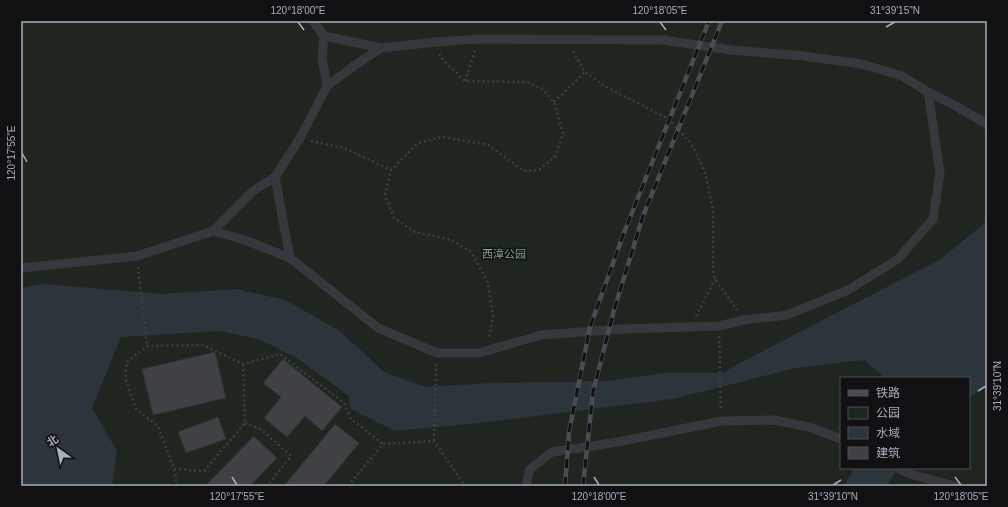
<svg xmlns="http://www.w3.org/2000/svg" width="1008" height="507" viewBox="0 0 1008 507" font-family="Helvetica,'Noto Sans SC',sans-serif">
<style>
.green{fill:#1e261f;fill-rule:evenodd}
.water{fill:#2c353c}
.building{fill:#404145;stroke:#303034}
.lines{fill:none;stroke-linecap:round;stroke-linejoin:round}
.path{stroke:#3d3f44;stroke-width:2.5;stroke-dasharray:2 3;stroke-linecap:butt}
.lane{stroke:#37383d;stroke-width:9}
.rail-casing{stroke:#4a4c52;stroke-width:4.5}
.rail{stroke:#111113;stroke-width:3;stroke-dasharray:9;stroke-linecap:butt}
.ticks{fill:none;stroke:#a8adb8;stroke-width:1.5}
.labels{text-anchor:middle;dominant-baseline:central;stroke-width:3;stroke-linejoin:round;paint-order:stroke}
.park-label{font-size:11px;fill:#7fa381;stroke:#111113}
.neatline{fill:none;stroke:#a8adb8;stroke-width:1.5}
.ticks-label{font-size:10px;text-anchor:middle;fill:#a8adb8}
</style>
<rect width="100%" height="100%" fill="#161618"/>
<path class="green" d="M21 21H987V486H21ZM841 378H969V468H841Z"/>
<path class="water" d="M987 221V386L969 398V378H885L864 360 795 368 673 399 480 423 395 431 351 409 348 395 297 358 259 339 220 331 121 337 92 408 117 451 112 486H21V288L42 284 161 294 236 289 285 300 340 331 384 372 425 387 490 383 608 381 664 373H723L736 365 941 259Z
M854 468H898L886 486H844Z"/>
<path class="building" d="M215 352 226 398 153 415 142 369Z
M283 359 342 407 322 431 305 416 287 437 264 418 281 397 263 383Z
M218 417 226 439 186 453 178 432Z
M335 424 359 443 324 486H284Z
M254 436 277 458 250 486H205Z"/>
<g class="lines">
<path class="path" d="M573 51 585 72 606 87 667 118 691 143 705 172 713 210V271L715 279 737 310
M439 54 444 61 465 81 527 82 541 88 554 102 563 133 555 157 539 170 524 171 488 145 442 137 418 143 391 170 385 195 394 218 415 232 452 240 472 253 488 283 493 317 489 337
M465 81 475 51
M554 102 585 72
M311 141 344 148 391 170
M138 267 147 346
M696 316 715 279
M719 336 721 409
M245 423 262 430 291 456 267 486
M434 441 436 364
M174 469 204 471 245 423 243 364
M177 486 174 469 158 426 136 409 125 378 127 362 147 346 203 345 243 364 280 354 344 403 351 419 383 444
M348 486 383 444 434 441 465 486"/>
<path class="lane" d="M313 21 324 36 381 48
M324 36 322 58 327 86
M928 92 952 104 987 124
M275 177 290 258
M21 268 137 256 213 231 253 191 275 177 300 138 327 86 354 66 381 48 436 42 478 39 663 40 731 50 803 56 862 64 902 76 928 92 940 173 933 219 898 259 848 290 787 315 744 320 719 326 624 329 541 335 479 353H437L378 328 290 258 245 240 213 231
M898 468 910 474 955 486
M526 486 530 469 552 452 618 442 721 421 774 420 809 427 841 439"/>
<g class="rail-casing">
<path id="rail" d="M565 486 569 432 590 327 625 230 709 21
M583 486 593 392 614 310 643 216 722 21"/>
</g>
<use href="#rail" class="rail"/>
</g>
<path class="ticks" d="M298 22 304 30M660 22 666 30M886 27 895 22M22 153 27 162M978 391 986 386M232 477 237 485M594 477 599 485M955 477 961 485M833 485 841 480"/>
<g class="labels">
<g class="park-label">
<text x="504" y="254">西漳公园</text>
</g>
</g>
<rect width="1008" height="507" fill="none" stroke="#111113" stroke-width="44"/>
<rect x="840" y="377" width="130" height="92" fill="#111113" stroke="#4d4f55"/>
<rect x="848" y="390" width="20" height="6" fill="#4a4c52" stroke="#4d4f55"/>
<text x="876" y="397" font-size="12" fill="#a8adb8">铁路</text>
<rect x="848" y="407" width="20" height="12" fill="#1e261f" stroke="#4d4f55"/>
<text x="876" y="417" font-size="12" fill="#a8adb8">公园</text>
<rect x="848" y="427" width="20" height="12" fill="#2c353c" stroke="#4d4f55"/>
<text x="876" y="437" font-size="12" fill="#a8adb8">水域</text>
<rect x="848" y="447" width="20" height="12" fill="#404145" stroke="#4d4f55"/>
<text x="876" y="457" font-size="12" fill="#a8adb8">建筑</text>
<g transform="translate(58 449) rotate(327)" stroke="#111113" stroke-width="3" paint-order="stroke">
<path d="M0-3L7 15L0 10L-7 15Z" fill="#a8adb8"/>
<text y="-6" font-size="11" font-weight="bold" text-anchor="middle" fill="#a8adb8">北</text>
</g>
<rect x="22" y="22" width="964" height="463" class="neatline"/>
<g class="ticks-label">
<text x="298" y="14">120°18'00"E</text>
<text x="660" y="14">120°18'05"E</text>
<text x="895" y="14">31°39'15"N</text>
<text transform="translate(11 153) rotate(-90)" y="4">120°17'55"E</text>
<text transform="translate(997 386) rotate(-90)" y="4">31°39'10"N</text>
<text x="237" y="500">120°17'55"E</text>
<text x="599" y="500">120°18'00"E</text>
<text x="833" y="500">31°39'10"N</text>
<text x="961" y="500">120°18'05"E</text>
</g>
</svg>
